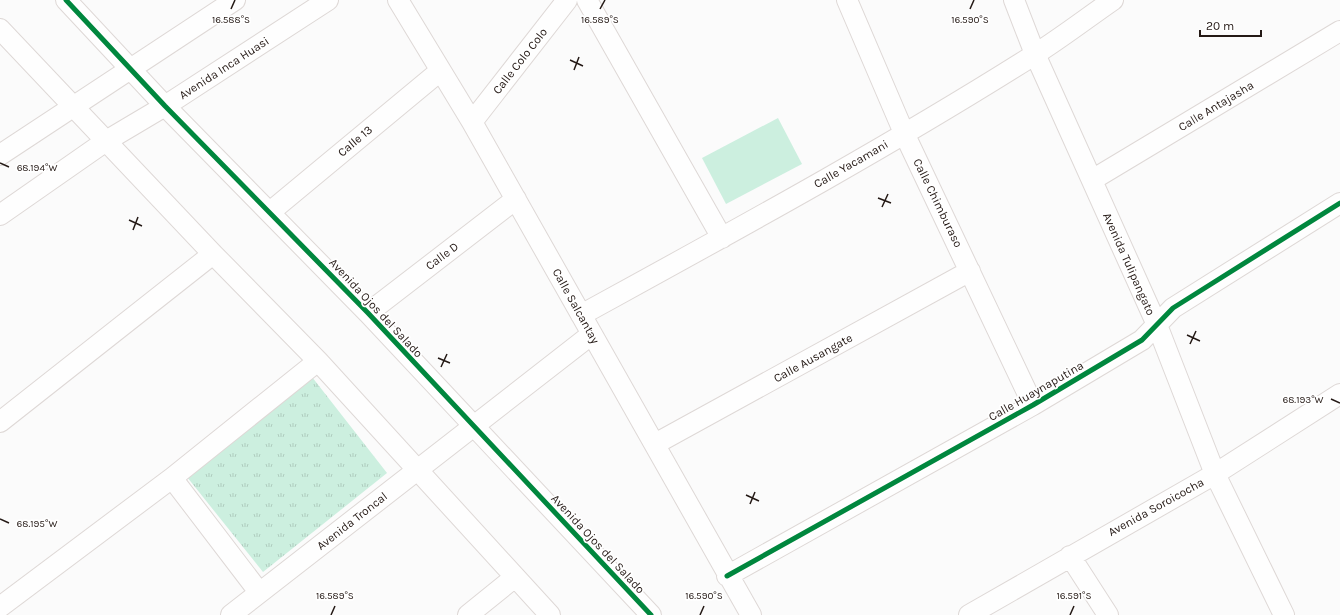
<svg xmlns="http://www.w3.org/2000/svg" width="1340" height="615" viewBox="0 0 1340 615" font-family="Karla,sans-serif">
<style>
.grass{fill:url(#grass-tufts)}
.pitch{fill:#ccefdf}
.lines{fill:none;stroke-linecap:round;stroke-linejoin:round}
.minor-casing{stroke:#ded8d6;stroke-width:22}
.minor{stroke:#fefefe;stroke-width:20}
.cycleway-casing{stroke:#fff;stroke-width:8}
.cycleway{stroke:#00873e;stroke-width:5}
.ticks{fill:none;stroke:#241915;stroke-width:1.5}
.labels{text-anchor:middle;dominant-baseline:central;stroke-width:3.5;stroke-linejoin:round;paint-order:stroke}
.street-label{font-size:12px;fill:#241915;stroke:#fff}
.ticks-label{font-size:10px;text-anchor:middle;fill:#241915;stroke:#fff;stroke-width:3.5;stroke-linejoin:round;paint-order:stroke}
</style>
<defs>
<pattern id="grass-tufts" width="24" height="20" patternUnits="userSpaceOnUse"><rect width="24" height="20" fill="#ccefdf"/><path d="M3 7l-1-3M5 7V3M7 7l1-3M15 17l-1-3M17 17v-4M19 17l1-3" fill="none" stroke="#afccbe"/></pattern>
</defs>
<rect width="100%" height="100%" fill="#fbfbfb"/>
<path class="grass" d="M312 377 387 473 263 572 187 477Z"/>
<path class="pitch" d="M778 118 802 164 726 204 702 158Z"/>
<g class="lines">
<g class="minor-casing">
<path id="minor" d="M66 0 165 106 368 313 651 615
M398 0 472 122 751 615
M587 0 722 238
M847 0 904 133 1033 405
M1014 0 1035 54 1157 325 1215 474 1284 615
M0 29 213 254 318 361 550 615
M472 122 567 0
M0 155 235 0
M1092 180 1340 31
M270 212 440 71
M0 215 106 141 165 106 328 0
M368 313 516 199
M581 315C734 231 887 148 1034 55 1061 38 1087 18 1113 0
M0 422 213 254
M655 444 970 271
M172 478 259 592
M1070 556 1108 615
M727 576 1033 405 1142 340 1173 308 1340 203
M0 607 172 478 318 361
M231 615 592 334
M468 615 515 577
M969 615 1215 474 1340 394"/>
</g>
<use href="#minor" class="minor"/>
<g class="cycleway-casing">
<path id="cycleway" d="M66 0 165 106 368 313 651 615
M727 576 1033 405 1142 340 1173 308 1340 203"/>
</g>
<use href="#cycleway" class="cycleway"/>
</g>
<path class="ticks" d="M231 9 235 0M600 9 605 0M970 9 974 0M570 60 583 66M574 70 579 57M0 163 9 167M878 198 891 203M882 207 888 194M129 220 142 226M133 230 138 217M1187 335 1200 341M1190 344 1196 331M438 358 450 363M441 367 447 354M1331 399 1340 403M746 495 759 501M750 504 755 492M0 519 9 523M331 615 335 606M700 615 704 606M1070 615 1074 606"/>
<g class="labels">
<g class="street-label">
<text transform="translate(520 61) rotate(-52)">Calle Colo Colo</text>
<text transform="translate(224 68) rotate(-33)">Avenida Inca Huasi</text>
<text transform="translate(1216 106) rotate(-31)">Calle Antajasha</text>
<text transform="translate(355 141) rotate(-40)">Calle 13</text>
<text transform="translate(851 164) rotate(-30)">Calle Yacamani</text>
<text transform="translate(938 203) rotate(64)">Calle Chimburaso</text>
<text transform="translate(442 256) rotate(-37)">Calle D</text>
<text transform="translate(1129 264) rotate(66)">Avenida Tulipangato</text>
<text transform="translate(576 306) rotate(61)">Calle Salcantay</text>
<text transform="translate(376 308) rotate(47)">Avenida Ojos del Salado</text>
<text transform="translate(813 358) rotate(-29)">Calle Ausangate</text>
<text transform="translate(1036 391) rotate(-30)">Calle Huaynaputina</text>
<text transform="translate(1156 507) rotate(-29)">Avenida Soroicocha</text>
<text transform="translate(352 521) rotate(-38)">Avenida Troncal</text>
<text transform="translate(598 544) rotate(47)">Avenida Ojos del Salado</text>
</g>
</g>
<g class="ticks-label">
<text x="231" y="23">16.588°S</text>
<text x="600" y="23">16.589°S</text>
<text x="970" y="23">16.590°S</text>
<text x="37" y="171">68.194°W</text>
<text x="1303" y="403">68.193°W</text>
<text x="37" y="527">68.195°W</text>
<text x="335" y="599">16.589°S</text>
<text x="704" y="599">16.590°S</text>
<text x="1074" y="599">16.591°S</text>
</g>
<path d="M1200 30v6h61v-6" fill="none" stroke="#241915" stroke-width="2"/>
<text x="1206" y="30" font-size="12" fill="#241915" stroke="#ffffff" stroke-width="3" paint-order="stroke">20 m</text>
</svg>
